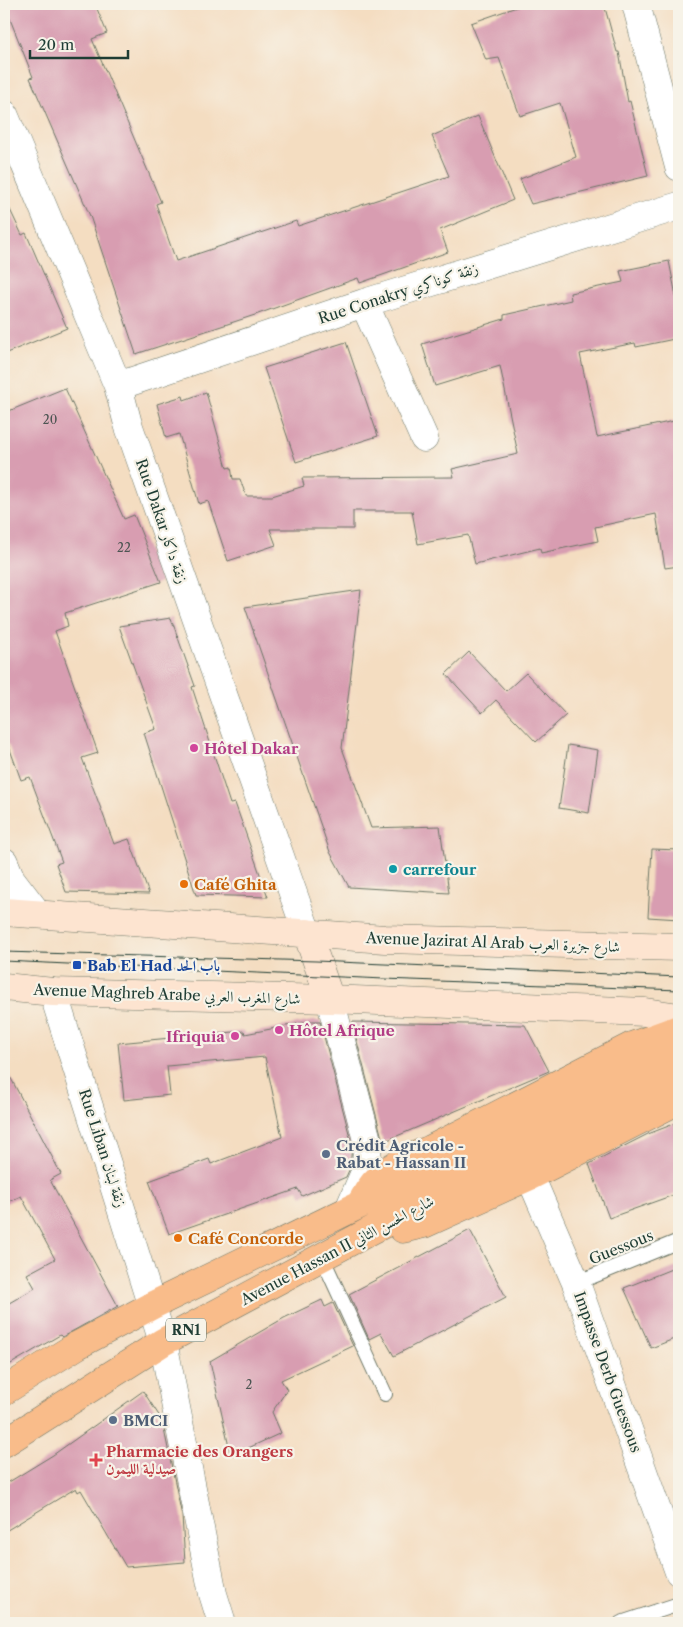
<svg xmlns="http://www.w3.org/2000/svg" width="683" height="1627" viewBox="0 0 683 1627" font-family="'Libre Caslon Text',Amiri,serif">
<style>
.building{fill:#d89db1}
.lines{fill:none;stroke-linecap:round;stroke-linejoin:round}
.service-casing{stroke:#6a7565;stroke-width:16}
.minor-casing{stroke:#6a7565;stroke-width:29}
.secondary-casing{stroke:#6a7565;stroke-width:29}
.primary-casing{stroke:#6a7565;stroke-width:29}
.service{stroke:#fff;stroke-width:14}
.minor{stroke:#fff;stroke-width:28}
.secondary{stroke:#fde4d0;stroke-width:28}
.primary{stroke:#f9bc8a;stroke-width:28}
.tram{stroke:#1f3d34;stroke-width:1}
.hotel-dot{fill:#d1479c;stroke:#f7f3e8;stroke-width:2}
.culture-dot{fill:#0f9aa8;stroke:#f7f3e8;stroke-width:2}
.food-dot{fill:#e8710a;stroke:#f7f3e8;stroke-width:2}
.transit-dot{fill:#1a4fb4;stroke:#f7f3e8;stroke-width:2}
.service-dot{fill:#5c6f8a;stroke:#f7f3e8;stroke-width:2}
.health-dot{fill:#e0444e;stroke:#f7f3e8;stroke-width:2}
.labels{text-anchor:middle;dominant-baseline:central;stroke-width:4.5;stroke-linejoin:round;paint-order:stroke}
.number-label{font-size:12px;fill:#4d5553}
.shield{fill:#f7f3e8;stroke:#60746a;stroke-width:1}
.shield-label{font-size:14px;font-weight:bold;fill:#1f3d34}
.street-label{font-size:15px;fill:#1f3d34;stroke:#f7f3e8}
.hotel-label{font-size:15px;font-weight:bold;fill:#b23c85;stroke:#f7f3e8;text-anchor:start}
.culture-label{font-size:15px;font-weight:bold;fill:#0d838f;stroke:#f7f3e8;text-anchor:start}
.food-label{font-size:15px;font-weight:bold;fill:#c56008;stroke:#f7f3e8;text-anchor:start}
.transit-label{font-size:15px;font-weight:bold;fill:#164399;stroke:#f7f3e8;text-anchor:start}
.service-label{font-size:15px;font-weight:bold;fill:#4e5e75;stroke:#f7f3e8;text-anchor:start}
.health-label{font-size:15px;font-weight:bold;fill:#be3a42;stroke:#f7f3e8;text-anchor:start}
</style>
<rect width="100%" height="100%" fill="#f7f3e8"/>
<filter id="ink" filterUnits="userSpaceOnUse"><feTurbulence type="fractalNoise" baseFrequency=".02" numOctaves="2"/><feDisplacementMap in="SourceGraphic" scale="10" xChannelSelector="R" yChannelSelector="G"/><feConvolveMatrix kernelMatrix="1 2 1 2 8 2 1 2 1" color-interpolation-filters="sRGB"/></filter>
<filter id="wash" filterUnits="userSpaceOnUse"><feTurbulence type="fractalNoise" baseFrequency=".0096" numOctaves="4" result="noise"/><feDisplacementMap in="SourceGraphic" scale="20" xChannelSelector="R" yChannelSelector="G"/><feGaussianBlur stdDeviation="1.12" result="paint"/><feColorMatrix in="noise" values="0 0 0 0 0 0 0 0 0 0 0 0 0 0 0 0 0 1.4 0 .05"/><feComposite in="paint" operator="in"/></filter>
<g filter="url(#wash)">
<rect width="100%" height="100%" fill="#f4ddc1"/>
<g id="blocks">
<path class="building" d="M4 4H95L107 33 92 39 161 202 156 204 176 261 296 221 298 226 449 176 432 136 478 116 513 200 440 230 448 252 360 283 358 278 258 314 136 354 90 216 30 78 33 77Z
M525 4H604L617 52H619L628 102 630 101 648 176 531 204 520 179 576 157 560 103 520 116 499 58 486 60 471 23Z
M4 197 22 235 26 233 67 328 4 354Z
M669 261 679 311V338L636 347 635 343 580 354 597 437 679 420V566L665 568 656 514 595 527 598 541 541 553 540 548 475 564 468 535 418 544 412 511H353V529H270L276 545 228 561 208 501 199 504 179 434 166 438 157 404 183 396 184 400 206 392 227 468 231 467 233 479H240L246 496H272L304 486 302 478 454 477 452 469 518 454 500 366 435 386 422 344 504 319V315L571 300 570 293 623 282 620 271Z
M346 342 378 436 296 462 264 368Z
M65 388 124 519 134 515 161 582 65 613 68 626 55 631 98 753 82 758 114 844 129 839 149 894 66 892 56 864 62 862 30 777 21 780 4 733V413Z
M361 590 342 748 371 828 440 826 449 893 349 887 330 852 245 607Z
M171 618 195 686 192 687 230 804 235 803 268 897 196 895 144 733 156 729 119 626Z
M469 652 506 691 526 673 566 715 536 742 496 700 482 713 446 674Z
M568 745 598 750 589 813 559 808Z
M652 849 679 850V919L648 917Z
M312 1021H320L352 1145 350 1168 346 1177 302 1196 298 1189 169 1234 149 1181 209 1159 211 1164 282 1137 265 1057 167 1066 170 1095 124 1100 118 1043 244 1031 245 1034Z
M352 1022 525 1025 549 1071 383 1142Z
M4 1065 61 1174 50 1180 118 1306 62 1337 60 1335 4 1368V1306L35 1288 27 1274 55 1259 21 1196 4 1204Z
M679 1122V1193L609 1218 589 1164 648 1134Z
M470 1230 506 1297 394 1356 381 1333 369 1339 349 1294Z
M679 1266V1337L651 1348 624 1288Z
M322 1300 325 1307 333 1303 353 1346 281 1380 287 1390 272 1412 281 1433 231 1456 210 1361 284 1318Z
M143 1391 162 1420 182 1516 185 1562 126 1567 81 1490 78 1492 76 1488 4 1532V1485L53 1455Z"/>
</g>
</g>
<g filter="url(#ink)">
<use href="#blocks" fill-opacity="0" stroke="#6a7565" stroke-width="1"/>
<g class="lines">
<g class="service-casing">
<path id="service" d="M322 1257 385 1394
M576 1283 679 1241
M621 1623 679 1604"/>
</g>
<g class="minor-casing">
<path id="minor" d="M636 4 679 167
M4 114 118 386 128 424 307 933
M364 303 424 438
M118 386 364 303 679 206
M4 862 11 879 37 913
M53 992 163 1342 213 1594 222 1623
M330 999 368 1144 365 1172 350 1207
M530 1176 576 1283 679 1572"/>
</g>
<g class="secondary-casing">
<path id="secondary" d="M4 912 385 939 679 947
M307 933 330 999
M4 987 53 992 330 999 645 1012 679 1017"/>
</g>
<g class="primary-casing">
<path id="primary" d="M362 1201C379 1169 400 1162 431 1149L632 1046 679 1029
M403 1229 424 1224 530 1176 679 1100
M4 1391 78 1345 153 1305 516 1129 679 1054
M4 1443 163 1342 374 1229 679 1075"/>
</g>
<use href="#service" class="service"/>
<use href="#minor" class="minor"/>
<use href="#secondary" class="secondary"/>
<use href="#primary" class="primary"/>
<path class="tram" d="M4 952 316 961 679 977
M4 961 384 979 679 990"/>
</g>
</g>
<g class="hotel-dot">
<circle cx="194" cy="748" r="5"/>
<circle cx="279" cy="1030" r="5"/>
<circle cx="235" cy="1036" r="5"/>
</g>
<circle class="culture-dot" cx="393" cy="869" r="5"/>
<g class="food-dot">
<circle cx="184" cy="884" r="5"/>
<circle cx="178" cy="1238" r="5"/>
</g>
<rect class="transit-dot" x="72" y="960" width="10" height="10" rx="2.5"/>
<g class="service-dot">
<circle cx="326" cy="1154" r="5"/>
<circle cx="113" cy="1420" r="5"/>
</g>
<path class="health-dot" d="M93.5 1452.5h5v5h5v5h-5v5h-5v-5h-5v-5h5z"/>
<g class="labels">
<g class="number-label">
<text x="50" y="419">20</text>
<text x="124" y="547">22</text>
<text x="249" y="1384">2</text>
</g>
<rect class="shield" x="166" y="1318.5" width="40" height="23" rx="4"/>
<g class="shield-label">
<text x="186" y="1330">RN1</text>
</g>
<g class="street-label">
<text transform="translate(398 293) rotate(-18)">Rue Conakry زنقة كوناكري</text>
<text transform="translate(162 521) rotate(71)">Rue Dakar زنقة داكار</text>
<text transform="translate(493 942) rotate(2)">Avenue Jazirat Al Arab شارع جزيرة العرب</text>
<text transform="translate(167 994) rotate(2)">Avenue Maghreb Arabe شارع المغرب العربي</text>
<text transform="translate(103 1148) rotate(72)">Rue Liban زنقة لبنان</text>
<text transform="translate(621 1247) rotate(-22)">Guessous</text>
<text transform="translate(337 1250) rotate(-28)">Avenue Hassan II شارع الحسن الثاني</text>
<text transform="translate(608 1372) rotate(70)">Impasse Derb Guessous</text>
</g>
<g class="hotel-label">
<text x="204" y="748">Hôtel Dakar</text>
<text x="289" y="1030">Hôtel Afrique</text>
<text x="225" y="1036" text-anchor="end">Ifriquia</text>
</g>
<g class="culture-label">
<text x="403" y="869">carrefour</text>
</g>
<g class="food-label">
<text x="194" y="884">Café Ghita</text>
<text x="188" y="1238">Café Concorde</text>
</g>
<g class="transit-label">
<text x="87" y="965">Bab El Had باب الحد</text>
</g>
<g class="service-label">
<text x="336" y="1145">Crédit Agricole -<tspan x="336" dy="17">Rabat - Hassan II</tspan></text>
<text x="123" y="1420">BMCI</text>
</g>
<g class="health-label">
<text x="106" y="1451">Pharmacie des Orangers<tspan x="106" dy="17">صيدلية الليمون</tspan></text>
</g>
</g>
<rect width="683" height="1627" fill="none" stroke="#f7f3e8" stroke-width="20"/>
<path d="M30 50v8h98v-8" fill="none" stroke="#1f3d34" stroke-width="2.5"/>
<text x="38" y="50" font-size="15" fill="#1f3d34" stroke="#f7f3e8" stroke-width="4" paint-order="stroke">20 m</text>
</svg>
